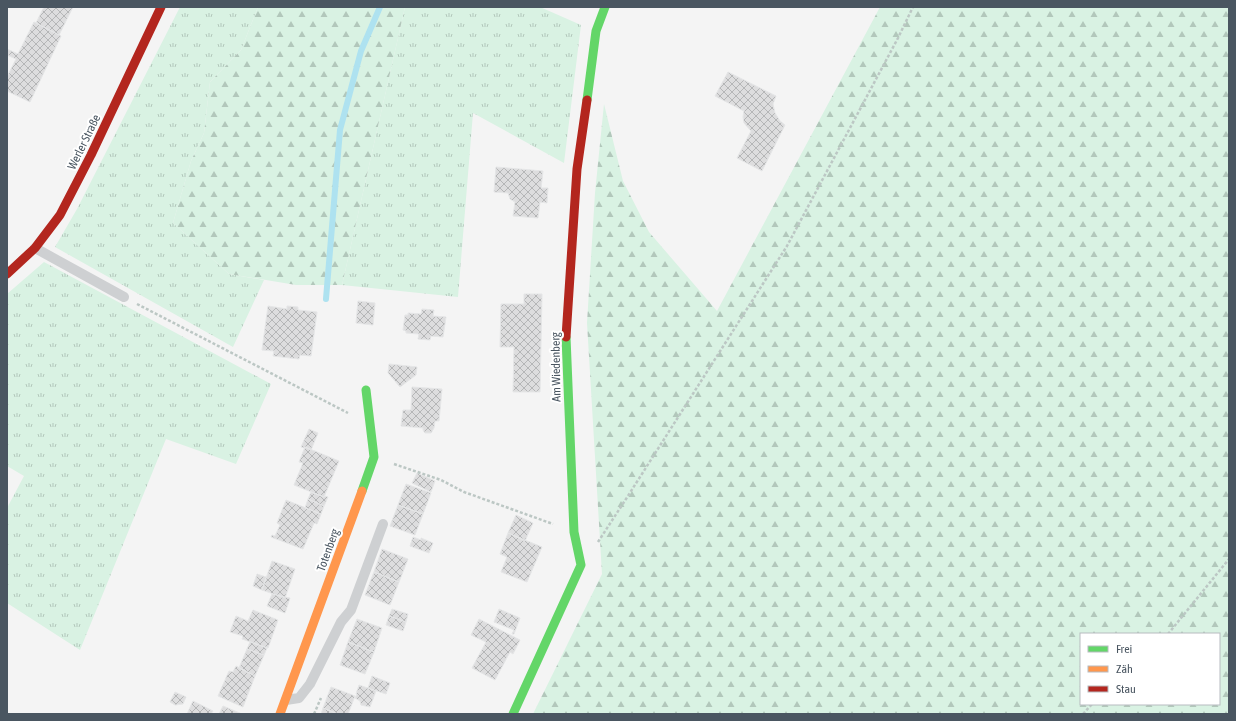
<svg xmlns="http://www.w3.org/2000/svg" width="1236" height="721" viewBox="0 0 1236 721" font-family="'Asap Condensed',sans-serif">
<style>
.grass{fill:url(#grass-tufts)}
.forest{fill:url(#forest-firs);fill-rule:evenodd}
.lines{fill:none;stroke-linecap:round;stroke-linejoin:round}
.stream{stroke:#aee2f0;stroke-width:6}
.building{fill:url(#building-cross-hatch);stroke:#e5e6e7}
.path{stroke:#bcc7c4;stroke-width:2.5;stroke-dasharray:3 2;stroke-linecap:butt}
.lane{stroke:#ced0d2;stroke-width:10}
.fast{stroke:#63d668;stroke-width:9}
.slow{stroke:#ff974d;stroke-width:9}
.jam{stroke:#b3261e;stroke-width:9}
.labels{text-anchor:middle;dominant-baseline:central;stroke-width:4;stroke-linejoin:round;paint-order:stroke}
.street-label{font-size:12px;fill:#4a5661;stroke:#fff}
</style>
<defs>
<pattern id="grass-tufts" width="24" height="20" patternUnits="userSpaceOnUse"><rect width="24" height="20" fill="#d9f2e3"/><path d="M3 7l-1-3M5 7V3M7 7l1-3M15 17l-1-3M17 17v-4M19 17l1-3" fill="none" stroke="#b2c7bb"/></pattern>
<pattern id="forest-firs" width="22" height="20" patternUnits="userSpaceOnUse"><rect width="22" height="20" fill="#d9f2e3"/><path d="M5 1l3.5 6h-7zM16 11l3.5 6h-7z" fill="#b2c7bb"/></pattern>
<pattern id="building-cross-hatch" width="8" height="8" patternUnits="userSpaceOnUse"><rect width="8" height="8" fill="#ddddde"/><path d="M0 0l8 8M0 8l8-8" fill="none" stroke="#b5b6b7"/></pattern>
</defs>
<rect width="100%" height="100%" fill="#f4f4f4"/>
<path class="grass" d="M180 7H258L241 50 210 82 204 133 191 161 173 223 229 274 264 280 233 347 55 247 77 209Z
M405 7H540L581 25 564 163 473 113 458 297 342 285Z
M44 262 271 384 236 464 166 439 80 650 7 603V508L24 476 7 466V294Z"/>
<path class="forest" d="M258 7H405L342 285H296L229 274 173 223 191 161 204 133 210 82 241 50Z
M880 7H1229V714H533L602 574 587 323 595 193 604 104 623 181 649 232 717 311ZM1081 634H1219V704H1081Z"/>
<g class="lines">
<path class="stream" d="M326 299 340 130 361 51 380 7"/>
</g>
<path class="building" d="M44 7H73L59 35 36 23Z
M34 22 61 36 30 102 7 91V77L16 59 7 55V49L18 54Z
M728 72 776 96 773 104 775 113 780 121 785 125 762 171 737 158 751 131 744 123 743 117 744 111 715 96Z
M496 167 543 171 541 188H548L547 203 540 202 538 218 513 216 515 202 510 199 508 193 494 192Z
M524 294H542L540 392H513L514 347H500L501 304H524Z
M358 301 375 303 373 325 356 323Z
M268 306 287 309V306L298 307V310L317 312 311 356 300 355 299 359 273 356 274 351 262 350Z
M422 309 434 310 433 316 446 317 443 337 431 336 430 340 418 339 419 334 406 333V331L403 330 405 315H408V313L421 314Z
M389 364 417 367 416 375 400 387 388 373Z
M412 387 442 389 439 421H435L434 428 431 433H425L423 430V428L401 426 403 410H411Z
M309 429 318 433 311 450 305 447 304 448 301 447Z
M305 447 339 461 324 497 294 485 303 463 299 462Z
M417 473 435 481 431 492 412 483Z
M406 484 431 493 423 514 398 505Z
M311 492 324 497 325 496 328 497 324 506 308 499Z
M308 499 324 506 321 514 305 508Z
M286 500 321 514 317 524 314 523 303 549 271 537 272 535 275 536 280 525 277 523Z
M398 505 423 514 415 535 390 526Z
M516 515 533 523 525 541 508 533Z
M508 533 542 547 527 582 501 572 507 557 500 554Z
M413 537 421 540V538L433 543 429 553 410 546Z
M382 549 408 559 399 582 374 572Z
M272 561 295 569 285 598 262 590Z
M374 572 399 582 390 605 365 595Z
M257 574 266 577 262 590 253 586Z
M272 594 290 598 285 613 267 606Z
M392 609 408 614 406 622 389 616Z
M499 609 520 618 514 634H512L514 630 494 622Z
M253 610 278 620 268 648 242 639 243 636 230 632 236 616 248 621Z
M389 616 406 622 403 631 386 625Z
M357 619 382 628 374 652 348 642Z
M479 619 520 640 513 654 510 652 495 680 472 668 486 642 471 635Z
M250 642 267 648 264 655 247 649Z
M348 642 374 652 365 674 340 665Z
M247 649 264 655 255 676 239 668Z
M236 666 255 676 243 707 218 696 229 671 233 672Z
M372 676 390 683 386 694 368 688Z
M359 685 376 691 370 707 361 705 360 701 355 698 357 694H356Z
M331 687 355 696 348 714H338L323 708Z
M175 692 186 697 183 704 175 705 170 702Z
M193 701 213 711 211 714H187Z
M223 706 242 714H219Z
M323 708 338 714H321Z"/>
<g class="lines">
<path class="path" d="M137 304 348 413
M394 464 441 480 464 492 553 524
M598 542 626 499 787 246 898 38 913 7
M1168 634 1229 559
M314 714 321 698
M1083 714 1092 704"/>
<path class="lane" d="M35 248 124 297
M286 700 299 698 310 684 341 622 351 610 383 524"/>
<path class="fast" d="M587 100 596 31 605 7
M362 491 374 457 366 390
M513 714 581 565 574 532 566 337"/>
<path class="slow" d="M280 714 362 491"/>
<path class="jam" d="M7 274 35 248 60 215 91 155 161 7
M566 337 577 169 587 100"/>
</g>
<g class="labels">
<g class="street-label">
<text transform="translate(84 142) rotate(-64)">Werler Straße</text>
<text transform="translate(556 367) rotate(-91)">Am Wiedenberg</text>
<text transform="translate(328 550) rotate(-70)">Totenberg</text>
</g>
</g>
<rect width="1236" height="721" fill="none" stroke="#4a5661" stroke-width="16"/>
<rect x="1080" y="633" width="140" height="72" fill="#ffffff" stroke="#b7bbc0"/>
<rect x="1088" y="646" width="20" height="6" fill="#63d668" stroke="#b7bbc0"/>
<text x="1116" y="653" font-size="12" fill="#4a5661">Frei</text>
<rect x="1088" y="666" width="20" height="6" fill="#ff974d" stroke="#b7bbc0"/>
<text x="1116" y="673" font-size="12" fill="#4a5661">Zäh</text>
<rect x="1088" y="686" width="20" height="6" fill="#b3261e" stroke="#b7bbc0"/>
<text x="1116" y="693" font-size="12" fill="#4a5661">Stau</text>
</svg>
